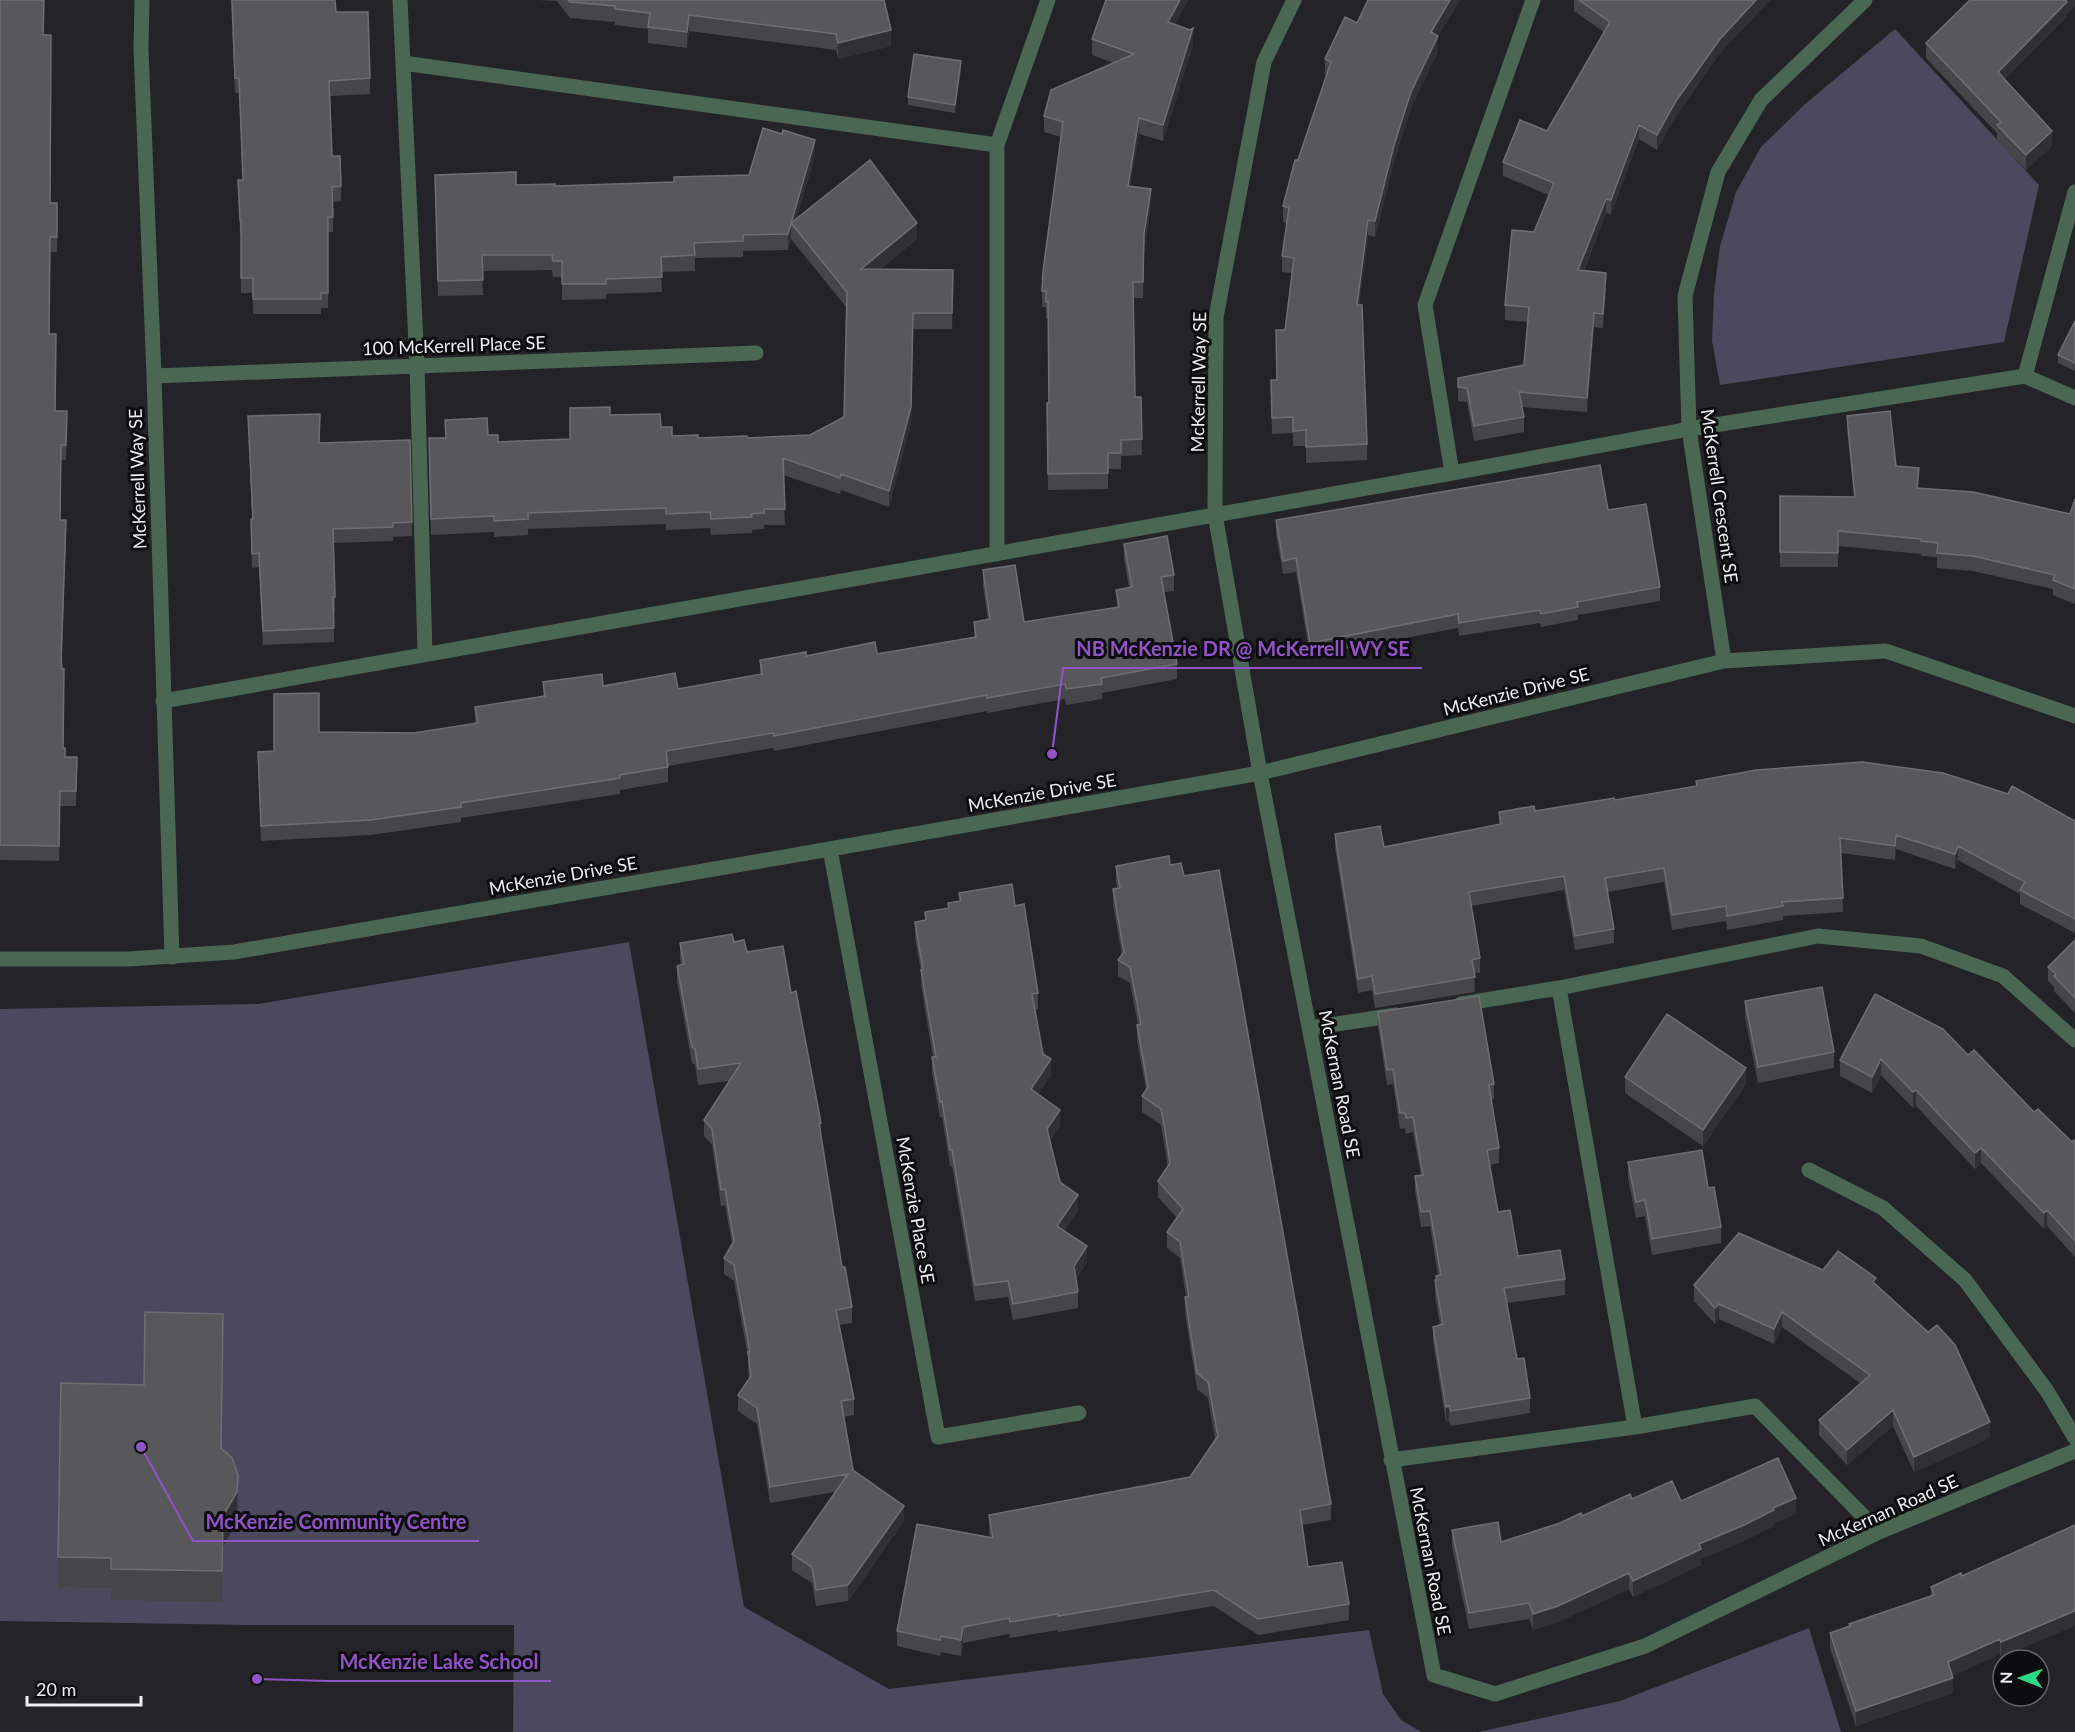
<svg xmlns="http://www.w3.org/2000/svg" width="2075" height="1732" viewBox="0 0 2075 1732" font-family="Lato,sans-serif">
<style>
.green{fill:#4c495f}
.lines{fill:none;stroke-linecap:round;stroke-linejoin:round}
.minor{stroke:#4a6754;stroke-width:15}
.wall{fill:#46464a}
.shaded-wall{fill:#313035}
.building{fill:#58585b;stroke:#6f6f73;stroke-width:1.5}
.labels{text-anchor:middle;dominant-baseline:central;stroke-width:6;stroke-linejoin:round;paint-order:stroke}
.street-label{font-size:18px;fill:#eeedf0;stroke:#0d0d0f}
.leader{fill:none;stroke:#9253c9;stroke-width:2}
.callout-dot{fill:#9253c9;stroke:#0d0d0f;stroke-width:2}
.callout-label{font-size:20px;text-anchor:middle;font-weight:bold;fill:#9253c9;stroke:#0d0d0f;stroke-width:6;stroke-linejoin:round;paint-order:stroke}
</style>
<rect width="100%" height="100%" fill="#242328"/>
<path class="green" d="M1895 29 2039 185 2004 342 1720 385 1712 341 1714 293 1720 246 1736 192 1761 147 1804 105Z
M629 942 744 1607 889 1689 1369 1630 1383 1694 1401 1720 1421 1732H513L514 1625H249L0 1621V1009L258 1004Z
M1809 1628 1841 1732H1478L1620 1701Z"/>
<g class="lines">
<path class="minor" d="M142 0 141 49 154 376 172 957
M400 0 417 365 425 654
M1294 0 1264 62 1216 317 1215 514 1260 773 1434 1675 1495 1694 1645 1646 1879 1532 2075 1451
M403 63 997 145
M154 376 756 353
M2025 376 2075 192
M1452 473 1425 305 1533 0
M997 554V145L1048 0
M1724 661 1689 429 1685 296 1718 172 1761 100 1865 0
M163 701 1452 473 1689 429 2025 376 2075 398
M830 849 938 1437 1079 1413
M0 959H128L234 952 830 849 1260 773 1724 661 1886 651 2075 716
M1559 988 1635 1427
M1461 1004 1559 988 1818 936 1921 946 2003 976 2075 1040
M1310 1028 1396 1015
M1809 1170 1883 1208 1965 1280 2047 1391 2075 1438
M1391 1460 1635 1427 1755 1406 1879 1532"/>
</g>
<path class="wall" d="M0 0 43 35 50 203H57V252H50L49 334 55 411H67L66 460H61L60 520 66 535 62 662 63 748 65 757H77L76 806H60L59 861 0 860Z
M231 0H335L336 12 370 78V94L330 96 332 156 341 186V201L333 202V232H328V308H321V314H253V293H241V235H240L238 180H243L239 93H235Z
M538 0H884L891 46 838 59 836 50 689 31 687 48 648 43V29L615 25V22L570 18 557 1Z
M1188 0 1175 24 1193 44 1163 141 1139 134 1130 186 1151 205 1144 250 1143 298H1133L1135 397H1141L1142 455 1121 456V469H1108V489L1048 490 1047 403H1049L1048 318H1046V307H1042V291L1061 137 1044 132V116L1114 63 1092 55V39Z
M1368 0H1460L1438 36V51L1411 108 1394 161 1375 237 1368 235 1359 305 1367 444V460L1306 463V446H1293V433L1272 434 1271 380H1277L1276 330H1285L1292 273 1282 272V256L1287 223 1283 222V206L1326 76 1325 75V59L1357 23Z
M1574 0H1770L1720 53 1676 116 1657 150 1639 139 1611 214 1606 213 1584 271 1606 287 1603 328 1594 327 1587 412 1522 407 1524 417V432L1474 441 1467 402 1458 401V378L1524 365 1528 322 1505 320V305L1549 195 1503 176V162L1547 131 1604 32 1574 11Z
M2067 14V16L2004 80 2052 146 2026 170 1997 140V133L1926 58V43Z
M961 69 955 113 908 105V97Z
M815 155 796 220 917 239 880 269 953 286 952 329H913L911 423 889 507 841 490 840 494 783 475 785 525H764V529L752 530V533L711 535 710 528 666 530V524L528 529V535L494 537V532L431 535 429 454 445 438V420L488 435 498 442 570 439 610 415 661 427 672 436 698 438H747L810 435 844 417 847 308 791 239V236L788 250 743 251V257L695 258V271L661 272 662 292 606 294V299L562 300V277H553L552 270 482 271 483 295 438 296 435 175 516 185 555 186 674 182 749 175Z
M2075 321V371L2058 363V355Z
M248 416 319 443 412 522V536L393 537V541L333 543 335 597V612H334V642L263 645 259 567 252 568 251 533V519H252Z
M1847 416 1896 466 1919 482 1918 488 2070 514 2075 499V604L2053 595V589L1973 571 1937 568V557L1921 556V554L1838 546V567H1780V496L1854 497 1847 430Z
M1608 510 1660 587V601L1578 615V620L1541 627 1540 623 1459 636 1458 628 1310 656 1296 572 1283 574 1276 534V520Z
M1124 544 1174 575V591L1164 592 1177 664V679L1102 693V699L1066 705 1065 699 987 713V711L774 751 773 748 668 766V782L620 790V794L461 818V822L371 835 261 841 258 752 274 751 319 732 414 733 475 724V707L543 696V682L678 689 760 674V660L806 656 877 654 974 637V622L988 620 983 586V570L1024 622 1117 607 1116 590 1129 588 1124 559Z
M1696 781 2075 821V933L2020 904V894L1958 860 1955 869 1896 849 1895 860 1841 853 1843 912 1783 916V920L1727 930 1726 921 1672 930 1664 882 1608 892 1614 929V943L1575 950 1564 890 1471 906 1480 958V973H1474L1475 992 1375 1008 1372 990 1358 993 1335 848V834L1384 847 1499 825V812L1535 811 1615 800 1696 786Z
M1170 865 1184 876 1331 1504V1520L1302 1525 1308 1567 1349 1604V1620L1258 1635 1214 1606 1058 1632V1630L1010 1638 1009 1634 963 1643 961 1656 941 1652 940 1656 897 1646V1631L990 1538 989 1531V1515L1190 1477 1215 1439 1208 1398 1197 1389 1185 1313V1297H1186L1180 1258 1167 1248V1232L1177 1218 1158 1197V1181L1168 1167 1161 1125 1142 1112V1096L1146 1090 1137 1041V1025H1138L1130 983 1118 976V960L1122 955 1113 905V889L1117 888 1116 882V866Z
M959 893 1015 906 1038 993V1009L1035 1010 1043 1054 1051 1075 1038 1094 1060 1126 1050 1141 1060 1182 1078 1211 1064 1231 1087 1262 1076 1279 1078 1292V1308L1013 1320 1008 1297 975 1301 952 1166H950L942 1117H940L932 1073V1057H933L921 986V971L915 938V922L925 920V912L948 908V903L959 901Z
M2075 940V1013L2054 991V987L2048 981V967Z
M734 942 747 952 791 993 821 1123V1139L842 1267 852 1307V1323L839 1325 854 1399V1415L843 1417 853 1470 904 1521 848 1601 816 1606 812 1583 792 1570V1554L835 1492 770 1503 757 1424 738 1411V1395L749 1379 748 1368V1357L734 1281 724 1274V1258L732 1244 725 1205 721 1206 712 1145 704 1136V1120L730 1081 698 1085 695 1065 692 1063 677 982V966L681 965 680 959V943Z
M1745 1001 1834 1052V1068L1758 1083 1745 1017Z
M1378 1012 1494 1084V1099L1491 1100 1499 1148V1163L1490 1165 1498 1212 1518 1256 1565 1279V1295L1507 1303 1517 1359 1530 1398V1413L1451 1426 1449 1421 1446 1422 1433 1342V1327L1440 1325 1435 1296V1280H1436V1276H1438L1430 1226 1421 1227 1415 1191V1176L1421 1175 1413 1132 1406 1134 1405 1128 1400 1129 1393 1084 1387 1085 1378 1027Z
M1968 1055 2034 1112 2072 1142 2075 1141V1257L2047 1226 2044 1229 1981 1163 1975 1169 1916 1106 1913 1108 1881 1075 1872 1093 1840 1076V1060Z
M1625 1077 1746 1084 1703 1146 1625 1093Z
M1628 1162 1708 1188 1721 1227V1243L1652 1255 1645 1216 1636 1218 1628 1178Z
M1823 1270 1876 1284 1990 1438 1914 1472 1893 1426 1847 1465 1819 1435V1420L1860 1383 1782 1327 1774 1344 1719 1319 1715 1324 1694 1301V1285Z
M223 1344 222 1448 238 1505 237 1523 223 1546 222 1602 111 1600V1588L58 1587V1557L144 1385Z
M1632 1499 1681 1501 1796 1514 1774 1523V1526L1744 1541 1701 1559V1565L1633 1597 1629 1589 1558 1622 1533 1630 1529 1619 1469 1629 1452 1546V1530L1501 1542Z
M2075 1525 2001 1657 2000 1654 1952 1676 1953 1693 1856 1726 1830 1648V1633L1931 1596V1587L1962 1576Z"/>
<path class="shaded-wall" d="M1180 0H1188L1168 38V22Z
M1450 0H1460L1438 36V51L1411 108 1394 161 1375 237V221L1394 145 1431 32Z
M1756 0H1770L1720 53 1676 116 1657 150V135L1676 101 1720 39Z
M2066 0H2075V7L2067 14V16L1998 87V72Z
M689 15V31L687 48V32Z
M1193 28V44L1163 141V125Z
M891 30V46L838 59V43Z
M961 61V69L955 113V105Z
M1139 118V134L1128 202V186Z
M1639 125V139L1611 214V200Z
M2052 131V146L2026 170V155Z
M815 140V155L794 227 791 223V236L788 250V234Z
M1151 189V205L1144 250 1143 298 1144 234Z
M1606 199V213L1578 285V270Z
M1368 220V235L1357 321V305Z
M917 223V239L861 284V269Z
M1606 273V287L1603 328V314Z
M1594 313V327L1587 412V398Z
M913 329 911 423 889 507V491Z
M1896 835V849L1895 860V846Z
M1958 846V860L1955 869V854Z
M1051 1059V1075L1031 1105V1089Z
M1881 1059V1075L1872 1093V1077Z
M1746 1068V1084L1703 1146V1130Z
M1916 1090V1106L1913 1108V1092Z
M1060 1110V1126L1047 1145V1129Z
M1981 1148V1163L1975 1169V1153Z
M1078 1195V1211L1057 1242V1226Z
M2047 1210V1226L2044 1229V1213Z
M1087 1246V1262L1074 1282V1266Z
M1719 1304V1319L1715 1324V1308Z
M1782 1312V1327L1774 1344V1329Z
M1449 1406V1421L1446 1422V1407Z
M1893 1410V1426L1847 1465V1450Z
M1990 1422V1438L1914 1472V1457Z
M238 1475 237 1523 223 1546 222 1602 223 1516Z
M1796 1498V1514L1774 1523V1526L1744 1541 1701 1559V1565L1633 1597V1581L1699 1544 1773 1508Z
M904 1506V1521L848 1601V1585Z
M1629 1573V1589L1558 1622 1533 1630V1614Z
M2075 1611V1626L2001 1657V1642Z
M963 1627V1643L961 1656V1640Z
M2000 1639V1654L1948 1678V1662Z
M1953 1678V1693L1856 1726V1711Z"/>
<path class="building" d="M0 0H44L43 35H51L50 203H57V237H50L49 334H56L55 411H67L66 445H61L60 520H66L61 659 62 669H64L63 748H65V757H77L76 791H60L59 846 0 845Z
M232 0H335L336 12H368L370 78 329 81 332 156H340L341 186 332 187 333 217H328V293H321V299H253V278H241V220H240L238 180H243L239 78H235Z
M568 0H884L891 30 838 43 836 34 689 15 687 32 648 27 650 13 615 9V6L570 2Z
M1106 0H1180L1168 22 1190 30 1193 28 1163 125 1139 118 1128 186 1151 189 1144 234 1143 282H1133L1135 397H1141L1142 439 1121 440V453H1108V473L1048 474 1047 403H1049L1048 302H1046V291H1042L1043 271 1063 122 1044 116 1051 90 1134 54 1092 39Z
M1368 0H1450L1431 32 1438 36 1411 92 1394 145 1375 221 1368 220 1357 305H1362L1367 444 1306 447V430L1293 431V417L1272 418 1271 380H1277L1276 330H1285L1294 258 1282 256 1289 208 1283 206 1295 160H1298L1331 62 1325 59 1345 17 1357 23Z
M1579 0H1756L1720 39 1676 101 1657 135 1639 125 1611 200 1606 199 1578 270 1606 273 1603 314 1594 313 1587 398 1519 392 1524 417 1474 426 1467 388 1458 387V378L1524 365 1529 307 1505 305 1512 230 1534 232 1554 183 1503 162 1520 120 1547 131 1610 22Z
M1970 0H2066V1L2067 2 1998 72 2052 131 2026 155 1997 125 2001 122 1926 43Z
M914 54 961 61 955 105 908 97Z
M763 128 782 134 783 130 815 140 788 234 743 235V241L694 243 695 255 661 257 662 277 606 279V284H562V261H553L552 255H482L483 280 438 281 435 175 516 172V185L555 184V186L674 182V177L749 175Z
M870 160 917 223 861 269 953 270 952 313H913L911 407 889 491 841 474 840 478 783 458 785 509H764V513L751 514 752 517 711 519 710 512 666 514V508L528 513V519L494 521V516L431 519 429 438H446L445 420 487 418 488 435H498V442L570 439V408L610 407V415L660 414 661 427H672V436L698 435V438L747 436V438L810 435 844 417 847 292 791 223Z
M2075 321V363L2058 355Z
M1890 411 1896 466 1919 468 1917 488 1973 492 2070 514 2075 499V589L2053 580 2055 575 1973 556 1937 553 1938 543 1921 541V539L1838 531V553L1780 552V496L1855 497 1847 416Z
M320 414 319 443 410 440 412 522 393 523V527L333 529 335 597H333L334 628 263 631 259 553 252 554 251 519H253L248 416Z
M1600 465 1608 510 1646 504 1660 587 1577 602 1578 607 1541 614 1540 610 1459 623 1458 614 1310 643 1296 558 1283 561 1276 520Z
M1167 536 1174 575 1161 577 1177 664 1101 678 1102 684 1066 689 1065 684 987 698V695L774 736 773 733 666 751 668 767 620 775V778L461 803V807L371 820 261 826 258 752 274 751V694L319 693V732L414 733 478 723 475 707 545 696 543 682 602 674 603 686 675 673 678 689 762 674 760 660 806 652V656L875 642 877 654 976 637 974 622 990 619 983 570 1015 565 1024 622 1119 607 1116 590 1132 587 1124 544Z
M1862 762 1943 773 2008 794 2012 786 2075 821V919L2020 890 2025 882 1958 846 1955 854 1896 835 1895 846 1840 838 1843 898 1782 902 1783 906 1727 916 1726 906 1672 915 1664 868 1605 878 1614 929 1575 936 1564 876 1469 892 1480 958 1472 960 1475 977 1375 994 1372 976 1358 979 1335 834 1380 826 1384 847 1501 824 1499 812 1534 806 1535 811 1614 798 1615 800 1697 786 1696 781 1756 770Z
M1169 856 1170 865 1181 863 1184 876 1219 870 1331 1504 1300 1510 1308 1567 1342 1562 1349 1604 1258 1619 1214 1590 1058 1616V1614L1010 1622 1009 1618 963 1627 961 1640 941 1636 940 1640 897 1631 917 1524 993 1538 989 1515 1190 1477 1218 1436 1208 1382 1197 1373 1185 1297H1189L1180 1242 1167 1232 1183 1209 1158 1181 1170 1163 1164 1124 1161 1109 1142 1096 1148 1087 1137 1025 1141 1024 1130 967 1118 960 1124 952 1113 889 1120 888 1116 866Z
M1012 884 1015 906 1024 904 1038 993 1032 994 1043 1054 1051 1059 1031 1089 1060 1110 1047 1129 1060 1182 1078 1195 1057 1226 1087 1246 1074 1266 1078 1292 1013 1304 1008 1281 975 1285 952 1150H950L942 1101 940 1102 932 1057H936L921 970H923L915 922 926 920 925 912 949 908 948 903 961 901 959 893Z
M732 934 734 942 744 940 747 952 783 946 791 993 796 991 821 1123H819L842 1267H845L852 1307 836 1310 854 1399 841 1401 853 1470 904 1506 848 1585 816 1590 812 1567 792 1554 848 1474 770 1487 757 1408 738 1395 751 1376 748 1352H750L734 1265 724 1258 734 1241 725 1189 721 1190 712 1129 704 1120 741 1063 698 1069 695 1049 692 1047 677 966 684 964 680 943Z
M2075 940V998L2054 976 2056 974 2048 967Z
M1822 987 1834 1052 1758 1067 1745 1001Z
M1875 994 1943 1029 1968 1055 1974 1050 2034 1112 2038 1109 2072 1142 2074 1140 2075 1141V1241L2047 1210 2044 1213 1981 1148 1975 1153 1916 1090 1913 1092 1881 1059 1872 1077 1840 1060Z
M1479 996 1494 1084 1489 1085 1499 1148 1487 1150 1498 1212 1510 1210 1518 1256 1560 1250 1565 1279 1504 1288 1517 1359 1524 1358 1530 1398 1451 1411 1449 1406 1446 1407 1433 1327 1443 1324 1435 1280H1437L1436 1276 1441 1275 1430 1211 1421 1212 1415 1176 1423 1175 1413 1117 1406 1118 1405 1113H1400L1393 1069 1387 1070 1378 1012Z
M1667 1014 1746 1068 1703 1130 1625 1077Z
M1702 1150 1708 1188 1714 1187 1721 1227 1652 1239 1645 1200 1636 1202 1628 1162Z
M1739 1233 1823 1270 1838 1251 1876 1278 1873 1282 1928 1332 1937 1325 1955 1345 1990 1422 1914 1457 1893 1410 1847 1450 1819 1420 1870 1375 1782 1312 1774 1329 1719 1304 1715 1308 1694 1285Z
M145 1312 223 1314 221 1448 232 1458 238 1475 237 1492 223 1516 222 1571 111 1569V1558L58 1557 61 1383 144 1385Z
M1778 1458 1796 1498 1773 1508 1774 1510 1744 1525 1699 1544 1701 1549 1633 1581 1629 1573 1558 1606 1533 1614 1529 1603 1469 1613 1452 1530 1498 1522 1501 1542 1560 1523 1581 1513 1582 1516 1630 1494 1632 1499 1672 1481 1681 1501Z
M2075 1525V1611L2001 1642 2000 1639 1948 1662 1953 1678 1856 1711 1830 1633 1850 1626 1849 1624 1934 1595 1931 1587 1961 1573 1962 1576Z"/>
<g class="labels">
<g class="street-label">
<text transform="translate(454 345) rotate(-2)">100 McKerrell Place SE</text>
<text transform="translate(1198 382) rotate(-89)">McKerrell Way SE</text>
<text transform="translate(137 479) rotate(-92)">McKerrell Way SE</text>
<text transform="translate(1720 496) rotate(82)">McKerrell Crescent SE</text>
<text transform="translate(1516 691) rotate(-14)">McKenzie Drive SE</text>
<text transform="translate(1042 792) rotate(-10)">McKenzie Drive SE</text>
<text transform="translate(563 875) rotate(-10)">McKenzie Drive SE</text>
<text transform="translate(1340 1084) rotate(79)">McKernan Road SE</text>
<text transform="translate(916 1210) rotate(80)">McKenzie Place SE</text>
<text transform="translate(1888 1510) rotate(-24)">McKernan Road SE</text>
<text transform="translate(1431 1561) rotate(79)">McKernan Road SE</text>
</g>
</g>
<path class="leader" d="M1052 754L1063 668H1422M141 1447L193 1541H479M257 1679L328 1681H551"/>
<g class="callout-dot">
<circle cx="1052" cy="754" r="6"/>
<circle cx="141" cy="1447" r="6"/>
<circle cx="257" cy="1679" r="6"/>
</g>
<g class="callout-label">
<text x="1243" y="656">NB McKenzie DR @ McKerrell WY SE</text>
<text x="336" y="1529">McKenzie Community Centre</text>
<text x="439" y="1669">McKenzie Lake School</text>
</g>
<g transform="translate(2021 1678) rotate(271)"><circle r="28" fill="#0d0d0f" stroke="#676769" stroke-width="1.5"/>
<path d="M0-4.5L10 22L0 15L-10 22Z" fill="#2bd884"/>
<text y="-9" font-size="16" font-weight="bold" text-anchor="middle" fill="#eeedf0">N</text>
</g>
<path d="M27 1696v9h114v-9" fill="none" stroke="#eeedf0" stroke-width="3"/>
<text x="36" y="1696" font-size="18" fill="#eeedf0" stroke="#0d0d0f" stroke-width="4.5" paint-order="stroke">20 m</text>
</svg>
